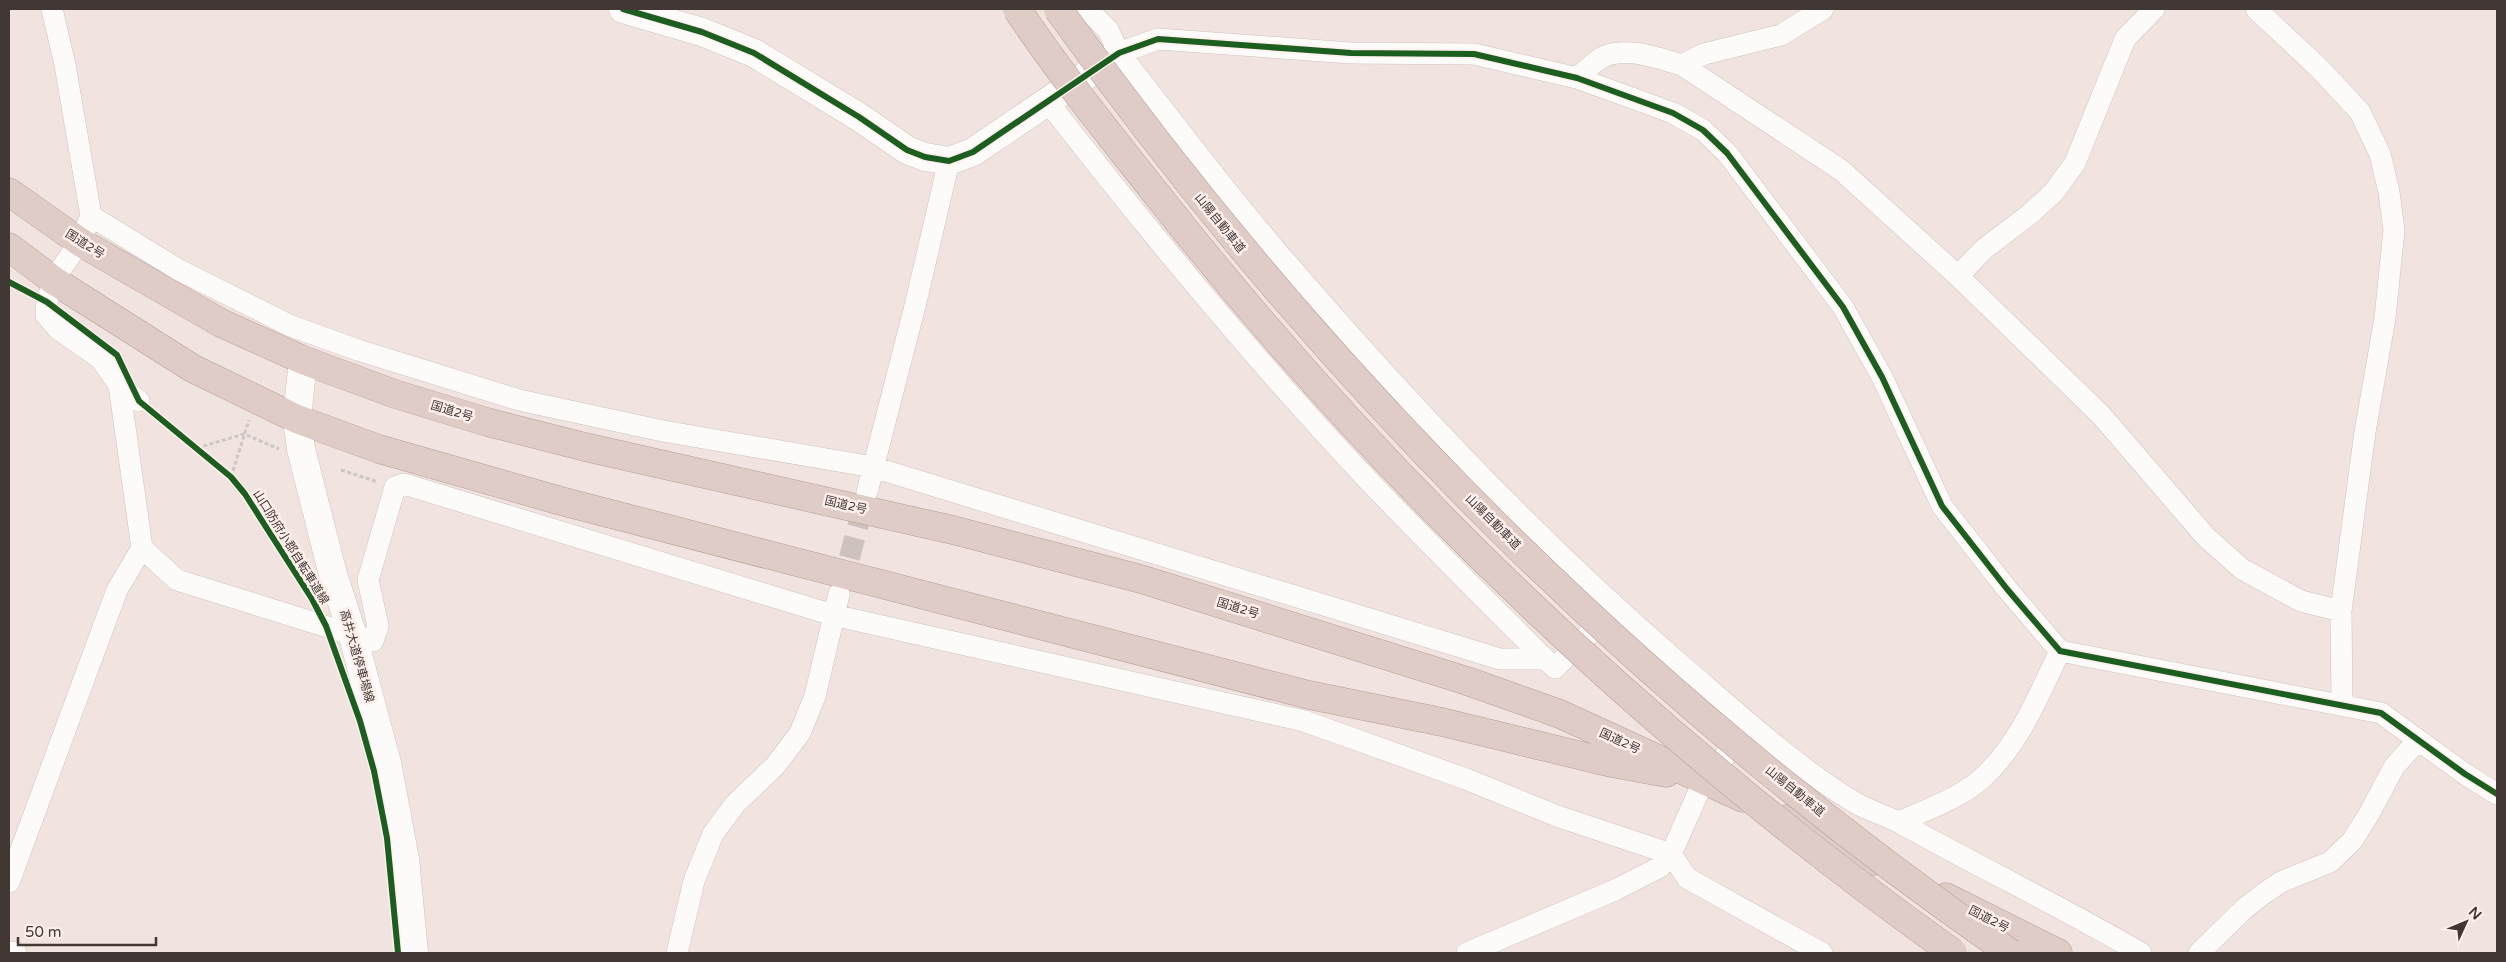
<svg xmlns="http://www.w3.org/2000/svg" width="2506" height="962" viewBox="0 0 2506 962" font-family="'Varela Round','Noto Sans JP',sans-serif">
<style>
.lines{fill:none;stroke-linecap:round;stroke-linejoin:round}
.street-tunnel{stroke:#cec2be;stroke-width:21;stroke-dasharray:21 11;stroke-linecap:butt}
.street-casing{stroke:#cdc3bf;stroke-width:22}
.secondary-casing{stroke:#cdc3bf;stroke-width:29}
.highway-casing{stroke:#b49c95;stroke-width:29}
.path{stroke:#cac7c5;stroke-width:3;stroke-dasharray:4 2.5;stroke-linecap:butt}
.street{stroke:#fdfbfa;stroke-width:21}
.secondary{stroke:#fdfbfa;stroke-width:28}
.highway{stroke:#dfccc7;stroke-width:28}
.highway-bridge-casing{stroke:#b49c95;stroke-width:29;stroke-linecap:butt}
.highway-bridge{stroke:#dfccc7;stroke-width:28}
.cycleway-casing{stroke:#feefec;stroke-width:9}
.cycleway{stroke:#1b5e20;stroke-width:6}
.labels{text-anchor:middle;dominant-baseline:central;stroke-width:5;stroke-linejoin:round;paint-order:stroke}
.street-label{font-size:12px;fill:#413835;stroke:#feefec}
</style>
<rect width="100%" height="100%" fill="#f1e4e0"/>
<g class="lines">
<path class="street-tunnel" d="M841 589 866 496"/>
<g class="street-casing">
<path id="street" d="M52 9 65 65 91 216 80 242 53 280 47 302 46 315 58 329 100 358 119 385 139 401
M1087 9 1108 30 1119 53C1172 120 1223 189 1279 254 1404 399 1535 539 1680 664 1734 710 1793 765 1854 802 1869 811 1888 816 1904 825 1983 869 2064 908 2141 953
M2256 9 2319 68 2360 112 2380 154 2389 192 2394 230 2385 318 2365 432 2341 611 2342 704
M1119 53 1158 39 1351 53 1474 54 1577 78 1673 113 1703 130 1727 153 1843 307 1882 377 1942 506 2007 589 2060 651 2381 713 2465 774 2497 794
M1682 65 1704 54 1781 35 1823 9
M1577 78C1585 72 1595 60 1605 56 1629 47 1658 58 1682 65L1841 170 1958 276 2101 415 2206 537 2242 569 2301 601 2341 611
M1048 102C1149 232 1254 359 1367 479 1425 540 1485 599 1545 659L1555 668 1609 614
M91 216 179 270 291 326 358 350 519 400 663 431 873 467 1500 659H1545
M1958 276 1984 249 2030 214 2054 192 2075 163 2125 39 2154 9
M119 385 142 548 177 580 373 641 378 626 368 580 395 487 404 484 833 615 1304 721 1466 779 1557 816 1671 854 1687 878 1822 953
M867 492 915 306 949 161
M1899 822C1926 810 1958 799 1980 780 2019 746 2038 696 2060 651
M9 882 117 590 142 548
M9 952 16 953
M677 953 694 881 713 834 735 804 775 766 800 733 815 696 839 594
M1467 953 1615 890 1660 867 1671 854 1704 780 1745 733
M2199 953 2245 908 2266 892 2281 882 2330 862 2352 841 2369 814 2394 767 2418 740"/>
</g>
<g class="secondary-casing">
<path id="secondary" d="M623 9 702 32 754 53 859 117 907 150 925 157 949 161 973 152 1119 53
M303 360 297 419 301 449 332 571 352 633 387 763 405 859 414 953"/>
</g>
<g class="highway-casing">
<path id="highway" d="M9 192 80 242 221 323 303 360 395 394 487 422 585 447 953 530 1141 579 1467 681 1560 714 1743 798
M9 247 53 280 192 368 297 419 379 449 561 501 1309 695 1442 722 1607 762 1666 773
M1786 819 1873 861
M1946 897 2058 953"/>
</g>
<path class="path" d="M197 448 244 434 279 449
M341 470 378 482
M231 477 249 420"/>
<use href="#street" class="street"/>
<use href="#secondary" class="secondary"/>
<use href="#highway" class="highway"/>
<g class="highway-bridge-casing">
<path id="highway-bridge" d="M1017 9C1060 74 1110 135 1158 196 1386 485 1654 740 1953 953
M1058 9C1319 375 1640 697 2010 953"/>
</g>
<use href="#highway-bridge" class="highway-bridge"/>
<g class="cycleway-casing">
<path id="cycleway" d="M623 9 702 32 754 53 859 117 907 150 925 157 949 161 973 152 1119 53 1158 39 1351 53 1474 54 1577 78 1673 113 1703 130 1727 153 1843 307 1882 377 1942 506 2007 589 2060 651 2381 713 2465 774 2497 794
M9 282 47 302 117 355 139 401 231 477 245 494 312 599 326 626 360 721 374 771 387 838 398 953"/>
</g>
<use href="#cycleway" class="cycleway"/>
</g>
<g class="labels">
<g class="street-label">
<text transform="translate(1220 223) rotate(51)">山陽自動車道</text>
<text transform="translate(85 244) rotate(32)">国道2号</text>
<text transform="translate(452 411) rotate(17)">国道2号</text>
<text transform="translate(846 505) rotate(13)">国道2号</text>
<text transform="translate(1493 522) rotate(45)">山陽自動車道</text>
<text transform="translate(291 547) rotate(58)">山口防府小郡自転車道線</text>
<text transform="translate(1238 608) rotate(17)">国道2号</text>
<text transform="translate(357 656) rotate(74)">高井大道停車場線</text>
<text transform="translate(1620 741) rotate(25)">国道2号</text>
<text transform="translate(1795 791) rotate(39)">山陽自動車道</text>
<text transform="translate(1989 919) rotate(27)">国道2号</text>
</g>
</g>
<rect width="2506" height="962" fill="none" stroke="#413835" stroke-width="20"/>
<g transform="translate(2466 922) rotate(46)" stroke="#feefec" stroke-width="4" paint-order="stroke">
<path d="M0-4L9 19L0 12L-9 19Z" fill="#413835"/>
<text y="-8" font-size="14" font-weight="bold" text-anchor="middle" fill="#413835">N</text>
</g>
<path d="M18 937v8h138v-8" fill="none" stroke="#413835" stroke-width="2.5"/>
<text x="25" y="937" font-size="15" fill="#413835" stroke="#feefec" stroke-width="4" paint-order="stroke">50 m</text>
</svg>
